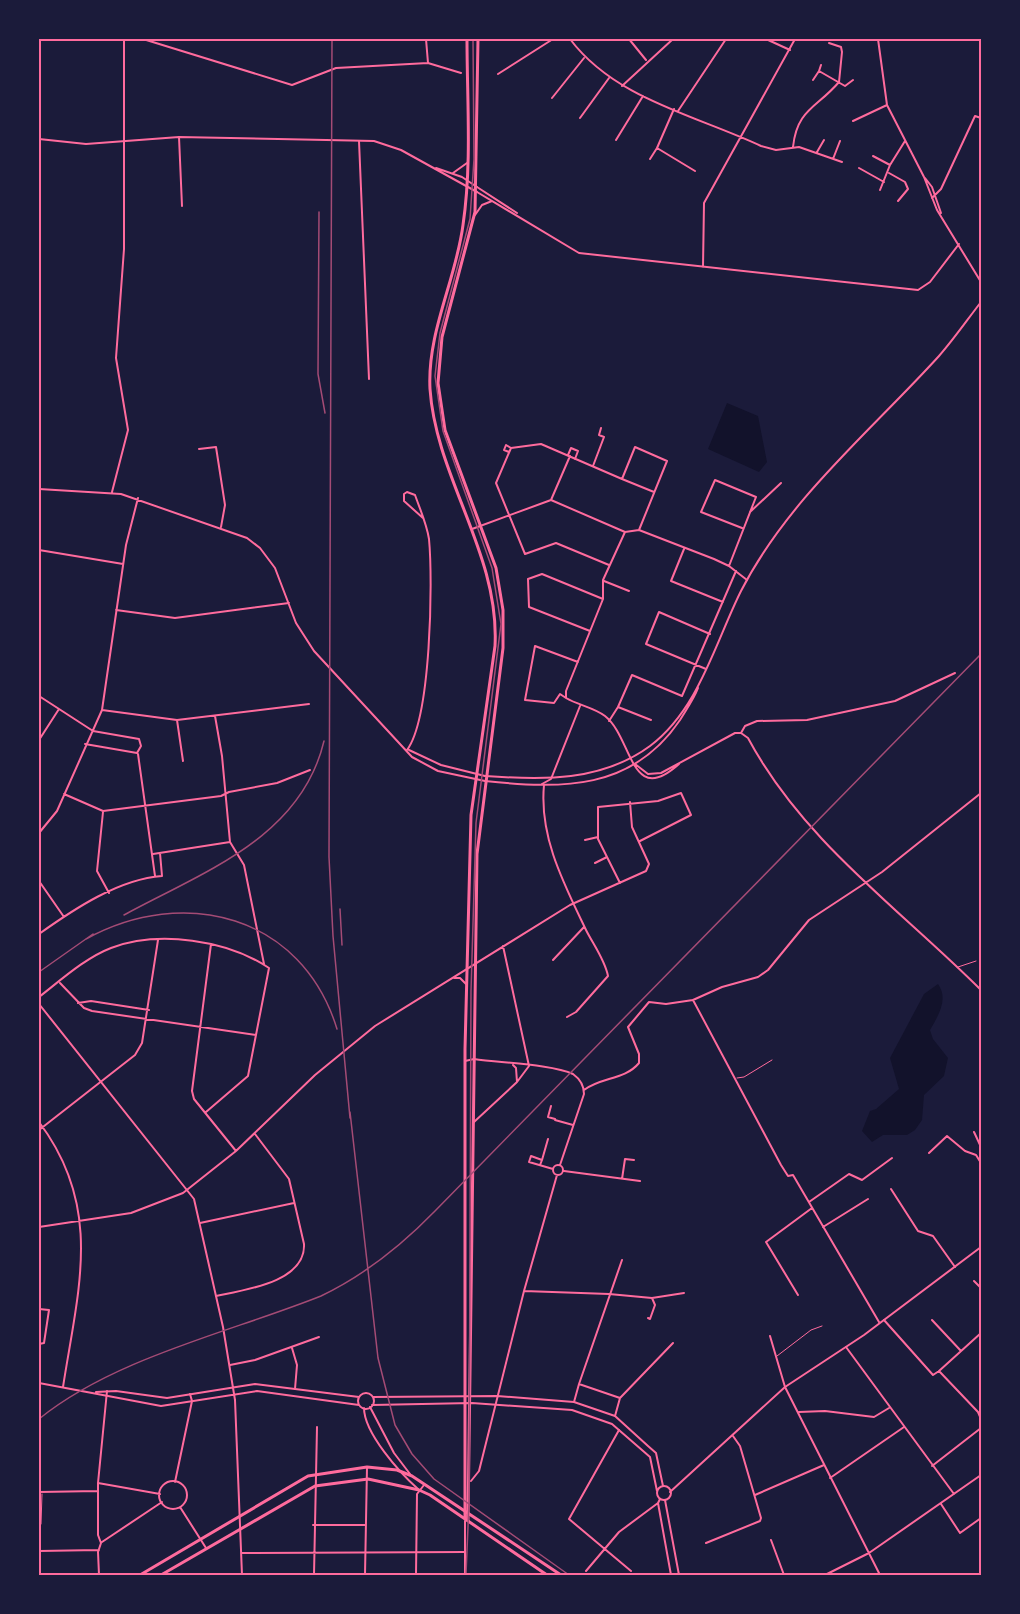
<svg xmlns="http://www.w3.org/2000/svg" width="1020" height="1614" viewBox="0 0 1020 1614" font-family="Mulish,sans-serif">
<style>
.water{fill:#12122b}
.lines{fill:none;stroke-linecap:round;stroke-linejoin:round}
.service{stroke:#ff6b9d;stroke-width:1}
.minor{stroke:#ff6b9d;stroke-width:2}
.tertiary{stroke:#ff6b9d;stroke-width:2}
.secondary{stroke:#ff6b9d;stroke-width:3}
.primary{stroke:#ff6b9d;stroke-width:3}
.tram{stroke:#a44b75;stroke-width:1.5}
.rail{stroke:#a44b75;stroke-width:1.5}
.neatline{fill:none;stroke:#ff6b9d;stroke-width:2}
</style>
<rect width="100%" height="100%" fill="#1b1b3a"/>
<path class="water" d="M727 403 758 416 767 462 759 472 708 449Z
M938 984C949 999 938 1016 930 1030L933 1039 948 1058 944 1076 924 1095 922 1120 915 1130 907 1135H883L872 1142 862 1131 870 1111 876 1109 899 1089 890 1058 924 994Z"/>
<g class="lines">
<path class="service" d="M958 967 976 961
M737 1078 744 1077 772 1060
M777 1356 811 1330 822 1326
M41 1524 42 1494"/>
<path class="minor" d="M143 39 292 85 336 68 428 63 461 73
M426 39 428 63
M570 39C615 99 695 115 761 146L776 150 799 147 842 162
M629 39 646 60
M766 39 790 50
M878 39 887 105 924 177 937 210 981 282
M819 71 821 65
M498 74 553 39
M813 80 819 71 845 86 853 80
M622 86 673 39
M552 98 584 58
M674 109 657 148 695 171
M678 111 726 39
M580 118 609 78
M853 121 887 105
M179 137 182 206
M616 140 643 96
M359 141 369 379
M793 147C797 109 817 108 839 82L842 52 841 47 829 43
M817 152 824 140
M873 156 890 165
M650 159 657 148
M833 159 840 141
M859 168 884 182
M889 173 905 182 908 189 898 201
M925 178 932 187 941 213
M477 187 517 213
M880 190 890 165 905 141
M477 192 579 253 918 290 930 282 959 244
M932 198 941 189 975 116 981 118
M475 215 482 205 492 201
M703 267 704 203 795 39
M199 449 216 447 225 505 221 527
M509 452 504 450 506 445 511 448
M568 455 571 448 578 451 575 459
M593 466 604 437 599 435 601 428
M39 489 121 494 247 538 260 548 275 568 296 623 314 651 412 757 438 771 485 781
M112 492 128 430 116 358 124 249V39
M551 500 570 456
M750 512 781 483
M472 529 551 500 625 532 639 530 714 559 729 566 747 580
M639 530 667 461 635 447 622 479 654 492
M625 532 603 580V599L566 691V698C578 705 595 708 605 716 633 738 630 808 679 764
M684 549 671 581 723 602
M39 550 123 564
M609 565 556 543 525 554 496 483 511 448 541 444 622 479
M729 566 756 497 715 480 701 512 742 528
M604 581 629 591
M116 610 175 618 289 603
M590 631 529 607 528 579 542 574 603 599
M706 669 646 644 659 612 710 634
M39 696 93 731 139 739 141 746 137 753 85 744
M566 698 560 694 554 703 525 700 535 646 578 662
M618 707 632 675 682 696 736 571
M102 710 177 720 309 704
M215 716 222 756 230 842 244 865 264 964
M177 720 183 761
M609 721 618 707 651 720
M741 733 748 738C803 841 900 909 981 990
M741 733 745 726 757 721 807 720 895 701 955 673
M39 740 59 709
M407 750C431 718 433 581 429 539 427 525 420 509 415 495L407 492 404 494V501L423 518
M409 750 441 765 485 776
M138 754 155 876
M635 764 648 774 661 773 735 733H741
M542 784 551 779 580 706
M544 785C539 837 564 884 586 930 593 944 605 960 608 976L576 1012 567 1017
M64 794 103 811 221 796 229 792 277 783 310 770
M103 812 97 871 109 893
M39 833 57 811 102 710 126 545 138 498
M585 840 598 837
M153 854 230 842
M595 863 607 857
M39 881 64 917
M620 883 598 839V807L658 801 681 793 691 815 640 841
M39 934C74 909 119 879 162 876L160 853
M211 944 192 1091 194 1099 236 1151
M503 946 529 1066
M553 960 584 927
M454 978H460L466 984
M60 983 84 1008 92 1011 256 1035
M39 997C61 980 85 958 111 948 159 930 227 940 269 968L248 1076 206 1112
M693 1000 781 1165 788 1176 793 1175 879 1322
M78 1003 91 1001 149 1010
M465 1061 474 1059C499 1063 552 1064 573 1074 580 1079 584 1085 584 1094L560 1165
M513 1065 516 1068 517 1082
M584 1090C601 1077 625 1080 639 1063V1054L628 1027 649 1002 666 1004 693 1000 722 987 758 977 768 970 809 920 882 872 981 793
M551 1106 548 1117 555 1119
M555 1120 573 1125
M39 1122C104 1208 78 1290 63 1387
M474 1122 517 1082 529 1066
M39 1130 135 1055 142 1043 158 940
M974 1132 981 1147
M929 1153 947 1136 965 1151 976 1155 981 1163
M542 1160 548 1139
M553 1170a5 5 0 1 1 10 0a5 5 0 1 1-10 0Z
M540 1165 542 1160 531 1156 529 1162 553 1169
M564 1171 640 1181
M622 1179 625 1159 634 1160
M891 1189 918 1231 933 1236 955 1267
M809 1202 849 1174 862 1180 892 1158
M200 1223 294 1203
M39 1227 131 1213 183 1193 236 1151 315 1075 375 1026 570 905 646 871 649 864 632 827 630 802
M823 1227 868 1199
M974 1281 981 1288
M524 1291 609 1294 652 1298 655 1305 650 1319 648 1318
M798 1295 766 1242 812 1208
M216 1296C245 1290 306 1282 304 1244L289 1179 255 1134
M652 1298 684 1293
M39 1309 49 1310 44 1343 39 1344
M884 1320 933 1375 939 1371 978 1412 981 1419
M932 1320 961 1351
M770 1336 785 1387 880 1575
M846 1347 954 1494
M292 1348 297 1365 295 1389
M230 1365 255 1360 319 1337
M939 1371 981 1333
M579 1384 622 1260
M235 1400 242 1575
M574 1402 579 1384 620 1398
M799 1412 825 1411 874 1417 889 1408
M615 1416 620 1398 673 1343
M619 1430 569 1519 631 1571
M932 1466 981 1428
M830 1478 904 1427
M471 1481 479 1471 524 1291 557 1175
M159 1495a14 14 0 1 1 28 0a14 14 0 1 1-28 0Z
M175 1482 192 1401 190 1394
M98 1483 160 1494
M39 1492 98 1491
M755 1495 824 1465
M660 1499 658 1503 671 1575
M665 1500 679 1575
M941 1504 960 1533 981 1518
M180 1507 206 1548
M313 1525H366
M771 1540 784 1575
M102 1542 162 1502
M706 1543 760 1521 761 1518 740 1446 733 1436
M39 1551 99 1550
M241 1553 465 1552
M586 1571 619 1532 658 1503
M99 1575 98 1552 101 1543 98 1535V1483L107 1391
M314 1575 317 1427
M365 1575 367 1467
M416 1575 417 1494 424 1485
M825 1575 869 1553 981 1475"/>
<path class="tertiary" d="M39 139 86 144 179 137 374 141 401 150 477 192
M436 168 462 177 477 187
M453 173 467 163
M485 776C543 780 601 782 650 746 699 709 715 643 741 591 788 499 871 431 939 356 954 339 967 320 981 302
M485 781C562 789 632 791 680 720 686 710 694 699 698 688
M39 1004 194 1199 223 1327 235 1400
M39 1383 161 1406 257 1391 359 1405
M96 1392 116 1391 167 1398 255 1384 359 1397
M358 1401a8 8 0 1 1 16 0a8 8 0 1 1-16 0Z
M373 1397 497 1396 574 1402 615 1416 648 1446 656 1453 663 1486
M372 1405 472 1403 572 1410 612 1424 650 1457 657 1491
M370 1407 394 1453 410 1474
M364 1408C364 1433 400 1473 418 1489
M657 1493a7 7 0 1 1 14 0a7 7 0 1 1-14 0Z
M670 1492 785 1387 864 1335 981 1247
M465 1575V1521"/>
<path class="secondary" d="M465 1518V1049L471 815 495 646C500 554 436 478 430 389 427 332 456 280 463 225 472 164 467 101 467 39
M468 1520 477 854 503 648V610L496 568 445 430 438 383 442 337 475 212 478 39"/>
<path class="primary" d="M140 1575 308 1476 367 1467 397 1470 412 1476 561 1575
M161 1575 315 1486 368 1479 419 1490 430 1495 547 1575"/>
<path class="tram" d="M466 1575 469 1502 471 991 476 823 501 624 492 568 443 431 435 376 440 333 470 219 474 159 473 39"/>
<path class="rail" d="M332 39 329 857 333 936 350 1118
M319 212 318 374 325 413
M340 909 342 945
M124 915C203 872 301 838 324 741
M86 939C184 885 302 915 337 1029
M39 972 93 934
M350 1112 378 1358 395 1425 412 1454 434 1479 569 1575
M39 1419C114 1358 231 1332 321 1296 365 1275 401 1246 435 1211L981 654"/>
</g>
<rect width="1020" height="1614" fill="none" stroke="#1b1b3a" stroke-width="81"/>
<rect x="40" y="40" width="940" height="1534" class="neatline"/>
</svg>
